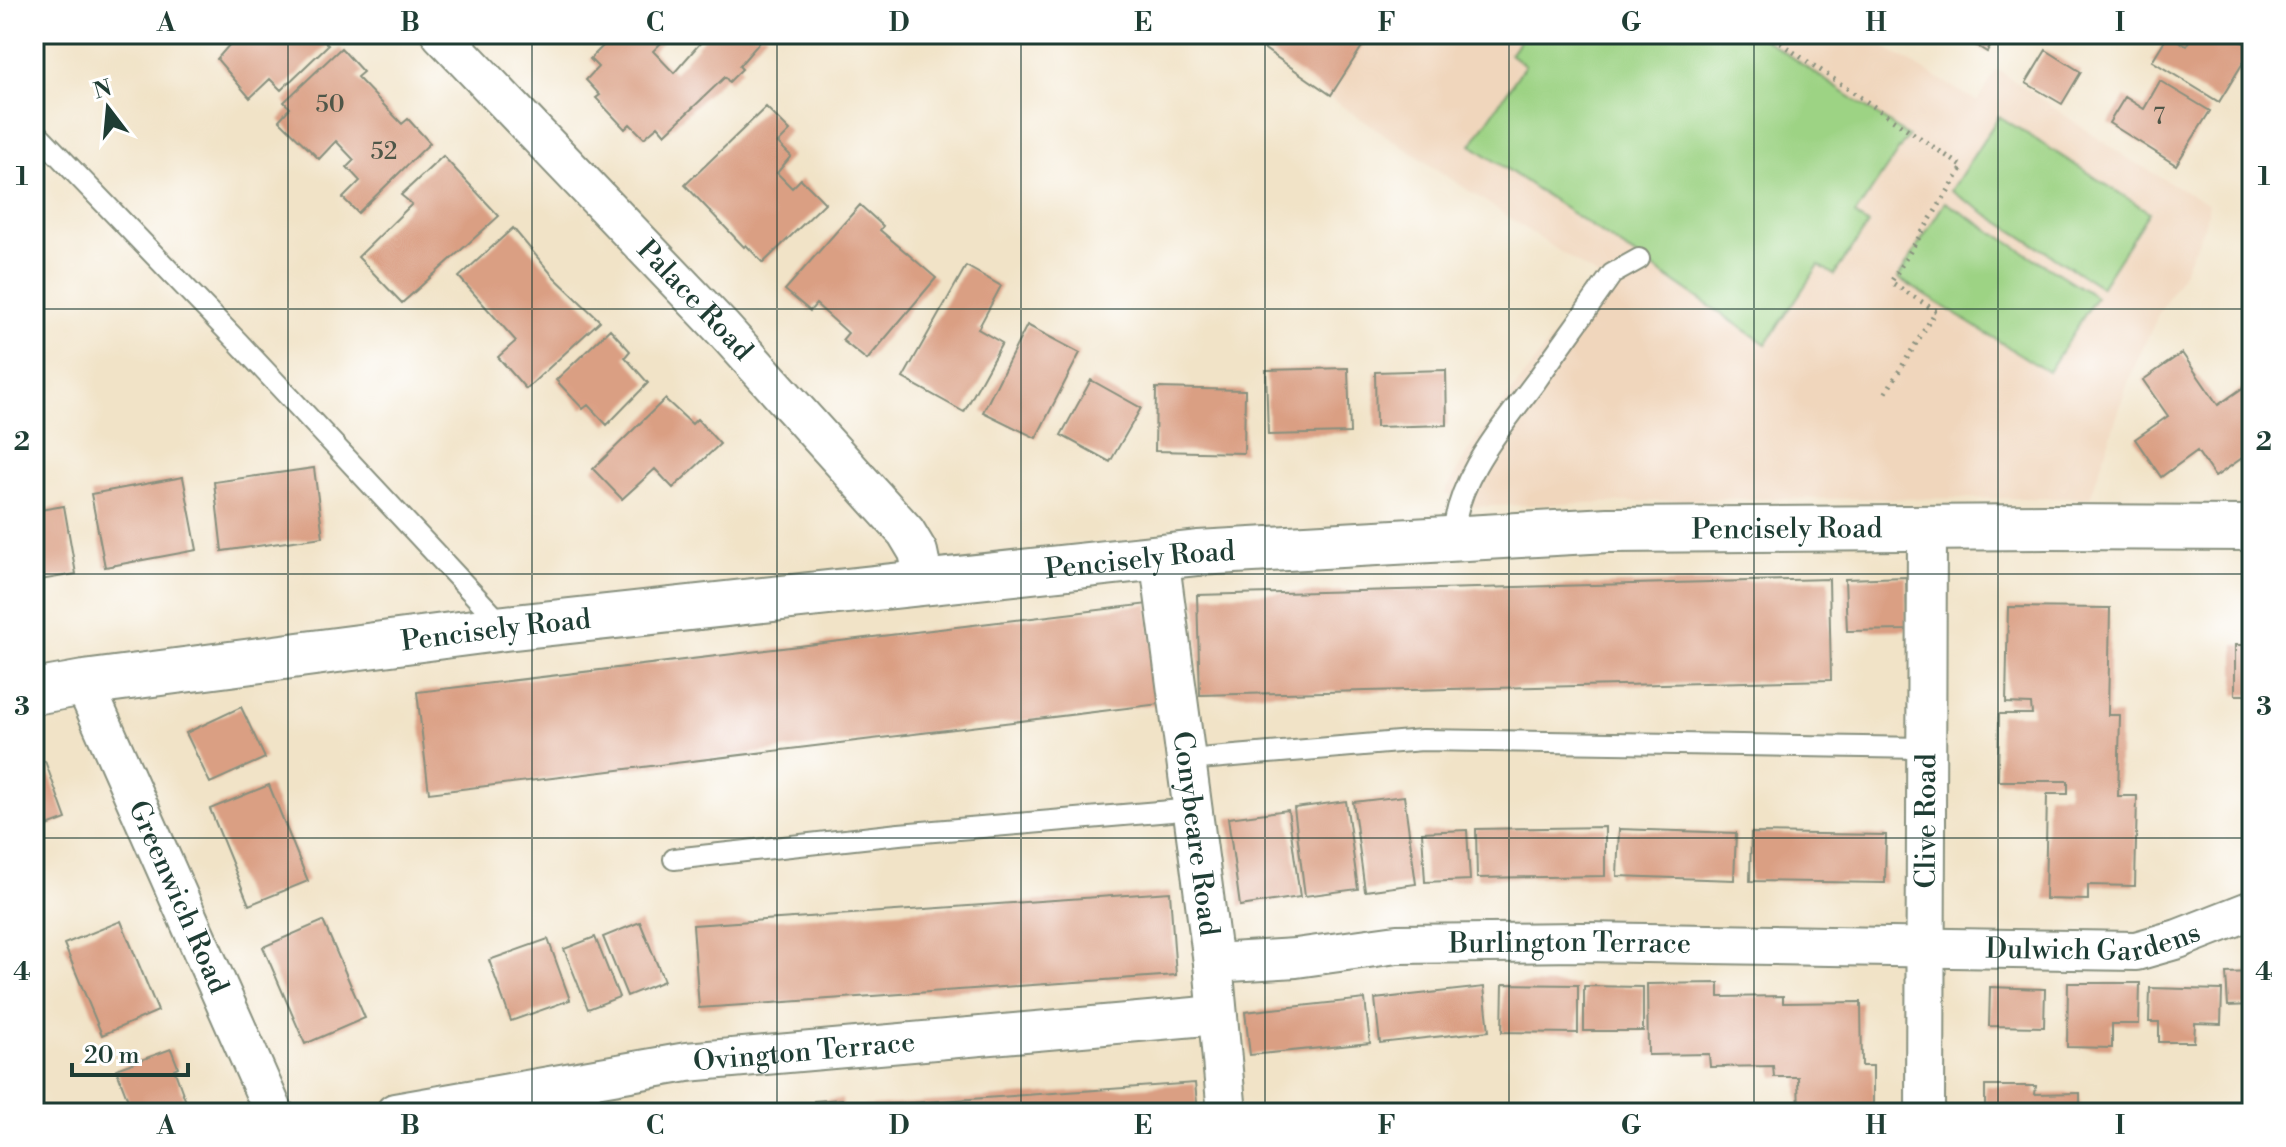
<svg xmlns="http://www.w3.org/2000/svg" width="2286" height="1147" viewBox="0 0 2286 1147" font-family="'Libre Bodoni',serif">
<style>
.built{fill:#f0d6bc}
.green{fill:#9dd384;stroke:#5e885c;stroke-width:2}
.building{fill:#da9f83}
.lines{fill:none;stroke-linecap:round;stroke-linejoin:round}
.lane-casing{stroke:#88907e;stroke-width:24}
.street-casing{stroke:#88907e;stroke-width:42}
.secondary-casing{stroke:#88907e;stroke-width:48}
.path{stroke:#88907e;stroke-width:5;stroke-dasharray:2 6;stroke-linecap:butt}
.lane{stroke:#fff;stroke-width:20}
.street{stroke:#fff;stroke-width:38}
.secondary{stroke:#fff;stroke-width:44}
.grid{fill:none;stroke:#1f3d34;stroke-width:2;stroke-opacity:0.55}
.labels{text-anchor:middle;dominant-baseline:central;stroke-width:7;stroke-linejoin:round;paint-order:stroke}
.number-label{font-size:24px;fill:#4e5648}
.street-label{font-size:28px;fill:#1f3d34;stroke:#fff}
.neatline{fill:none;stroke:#1f3d34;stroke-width:3}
.grid-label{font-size:26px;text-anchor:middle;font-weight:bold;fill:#1f3d34}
</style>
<rect width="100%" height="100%" fill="#fff"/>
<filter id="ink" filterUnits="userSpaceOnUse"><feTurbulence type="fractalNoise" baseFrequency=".0125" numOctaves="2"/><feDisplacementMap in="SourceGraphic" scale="16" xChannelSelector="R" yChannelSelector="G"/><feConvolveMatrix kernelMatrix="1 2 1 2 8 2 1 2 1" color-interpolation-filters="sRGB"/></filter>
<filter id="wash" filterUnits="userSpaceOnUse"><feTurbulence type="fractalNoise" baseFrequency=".006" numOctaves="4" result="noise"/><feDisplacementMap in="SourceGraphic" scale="32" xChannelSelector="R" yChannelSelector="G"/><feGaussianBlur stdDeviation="1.8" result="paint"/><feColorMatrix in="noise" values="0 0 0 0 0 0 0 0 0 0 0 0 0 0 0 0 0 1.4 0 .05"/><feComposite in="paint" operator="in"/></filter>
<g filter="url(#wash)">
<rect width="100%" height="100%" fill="#f1e3c7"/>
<path class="built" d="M1234 34H1862L1977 101 1997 69 2129 159 2208 204 2205 224 2184 271 2158 315 2130 377 2090 498 1724 499 1461 507 1460 498 1444 494 1470 448 1598 277Z"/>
<path class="green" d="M1524 34H1757L1908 136 1855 215 1868 225 1834 275 1819 265 1766 344 1471 145 1525 65 1510 54Z
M1999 116 2149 212 2101 287 1951 191Z
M1945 202 2096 297 2048 372 1898 278Z"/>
<g id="blocks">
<path class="building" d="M219 34H317L328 45 281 90 270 79 250 98 217 59 230 44Z
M615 34H670L653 51 674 73 708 34H767L739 66 742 69 729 82 725 77 665 134 658 126 644 138 630 124 625 129 596 98 600 95 586 80 598 67 590 59Z
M1243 34H1370L1331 95Z
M1958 34H1998L1987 52Z
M2194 34H2229L2252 48 2219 102 2152 61 2168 35 2187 46Z
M341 48 363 72 357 77 402 124 408 119 430 143 358 213 343 198 360 181 347 167 354 160 336 141 319 159 279 120 290 108 284 102Z
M2046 50 2081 72 2062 104 2026 83Z
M2160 81 2210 111 2176 165 2109 123 2125 97 2144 109Z
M766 107 790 131 778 143 791 156 777 173 792 188 801 179 825 203 763 263 746 245 744 247 685 185Z
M443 156 499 216 402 303 358 257 412 204 401 195Z
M860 205 883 226 880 230 936 278 867 360 842 340 848 333 816 304 810 311 785 290Z
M513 228 553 276 600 321 526 389 498 357 516 341 459 277Z
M966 266 1001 286 978 329 1002 343 964 412 903 378Z
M1027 325 1080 353 1036 438 983 412Z
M610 329 630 351 625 357 648 383 607 425 588 405 583 409 556 380Z
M2182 353 2218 405 2247 385 2252 392V451L2215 477 2197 451 2161 477 2135 439 2168 416 2143 380Z
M1348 368 1350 433 1268 435 1266 370Z
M1446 370 1447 425 1376 427 1375 372Z
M1091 380 1141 408 1110 462 1061 435Z
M1156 388 1245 390 1244 453 1155 451Z
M665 399 692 424 697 419 720 444 673 488 655 469 622 499 593 469Z
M314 468 323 537 222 551 214 482Z
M183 477 197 550 105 567 91 494Z
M64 506 76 574 34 581V511Z
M1906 577 1907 630 1847 631 1845 579Z
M1829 579 1831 680 1200 695 1197 595Z
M1148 604 1160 704 429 793 417 692Z
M2008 607 2110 608 2108 715H2120L2118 796H2137L2135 886 2088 885V900L2045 899 2047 794H2068V781H1998L1999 714H2032L2031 704 2006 703Z
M2235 645H2252V695H2235Z
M241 707 265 758 210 783 186 733Z
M45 761 66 819 42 828 37 815 34 816V765Z
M269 785 308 881 249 905 210 809Z
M1404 796 1416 884 1365 891 1353 802Z
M1346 801 1358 889 1305 896 1294 808Z
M1288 810 1300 897 1240 906 1228 818Z
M1605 827V876L1477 878 1476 829Z
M1619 829 1736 833 1734 880 1617 876Z
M1467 830 1470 880 1425 882 1422 832Z
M1751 833 1886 835 1885 883 1750 881Z
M1170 892 1176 975 699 1008 693 925Z
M121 921 158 1011 102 1035 64 944Z
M323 921 365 1018 305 1044 263 947Z
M640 922 664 981 627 996 603 937Z
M595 937 619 997 588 1009 564 949Z
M548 939 570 1000 511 1021 489 960Z
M2252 972V1005L2228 1006 2226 973Z
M1719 983V997L1783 996V1003L1861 1002 1862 1066H1873V1106H1853V1113H1799L1798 1077H1774L1773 1066 1710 1067 1709 1054 1648 1055 1647 984Z
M2068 983H2140L2139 1024H2112V1048L2067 1047Z
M1503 984 1578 985V1033L1502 1032Z
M1584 986 1643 987V1031H1584Z
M1484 987 1489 1031 1380 1043 1375 999Z
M1990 987 2045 989 2044 1027 1989 1026Z
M2150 988 2222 990 2221 1024 2195 1023 2194 1042H2159V1022H2149Z
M1365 999 1370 1043 1250 1055 1245 1012Z
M171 1049 178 1067 174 1069 190 1113H133L116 1069Z
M1195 1083 1198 1113H815L814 1101 842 1099 843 1108Z
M1985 1086H2036L2035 1094 2080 1093V1113H1985Z
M803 1104 805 1113H750L749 1111Z"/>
</g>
</g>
<g filter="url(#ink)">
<use href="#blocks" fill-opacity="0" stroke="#88907e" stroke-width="2"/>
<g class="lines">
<g class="lane-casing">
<path id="lane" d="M34 130 238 342 505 628
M1453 538C1456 478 1502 427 1536 381 1561 345 1587 310 1612 274L1639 259
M1188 760 1422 740 1925 748
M674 859 899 834 1194 809"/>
</g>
<g class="street-casing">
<g id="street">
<path id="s1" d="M441 34 723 329 906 532 918 552 924 581"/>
<path id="s2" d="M1159 556 1213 963 1227 1113"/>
<path id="s3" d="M84 683 274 1113"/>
<path id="s4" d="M1213 963 1296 958 1397 944 1582 942 2136 951 2178 939 2252 910"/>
<path id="s5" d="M395 1113 687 1062 1217 1015"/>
<path id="s6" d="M1925 1113 1927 528"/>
</g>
</g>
<g class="secondary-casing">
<g id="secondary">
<path id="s7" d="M34 692 84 683 505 628 1198 553 1608 530 2046 527 2252 528"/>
</g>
</g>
<path class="path" d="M1767 34 1963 167 1891 282 1936 311 1885 394"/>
<use href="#lane" class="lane"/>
<use href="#street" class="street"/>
<use href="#secondary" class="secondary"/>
</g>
</g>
<path class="grid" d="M288 34V1113M532 34V1113M777 34V1113M1021 34V1113M1265 34V1113M1509 34V1113M1754 34V1113M1998 34V1113M34 309H2252M34 574H2252M34 838H2252"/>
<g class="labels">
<g class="number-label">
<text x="330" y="105">50</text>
<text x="2159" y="117">7</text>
<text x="384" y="152">52</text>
</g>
<g class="street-label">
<text stroke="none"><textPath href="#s1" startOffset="368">Palace Road</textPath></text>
<text stroke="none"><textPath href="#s7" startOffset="1762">Pencisely Road</textPath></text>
<text stroke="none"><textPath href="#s7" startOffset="1114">Pencisely Road</textPath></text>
<text stroke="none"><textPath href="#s7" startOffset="466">Pencisely Road</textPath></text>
<text stroke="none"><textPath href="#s6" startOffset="292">Clive Road</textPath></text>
<text stroke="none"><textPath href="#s2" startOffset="280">Conybeare Road</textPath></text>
<text stroke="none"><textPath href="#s3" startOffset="234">Greenwich Road</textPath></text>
<text stroke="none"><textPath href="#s4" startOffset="882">Dulwich Gardens</textPath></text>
<text stroke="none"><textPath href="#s4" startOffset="358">Burlington Terrace</textPath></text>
<text stroke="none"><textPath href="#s5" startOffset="414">Ovington Terrace</textPath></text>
</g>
</g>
<rect width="2286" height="1147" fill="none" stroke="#fff" stroke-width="88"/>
<g transform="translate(108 108) rotate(344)" stroke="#ffffff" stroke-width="6" paint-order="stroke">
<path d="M0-6L14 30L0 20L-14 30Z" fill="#1f3d34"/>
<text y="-12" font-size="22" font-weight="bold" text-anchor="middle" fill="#1f3d34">N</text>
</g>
<path d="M72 1063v12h116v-12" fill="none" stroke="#1f3d34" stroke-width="4"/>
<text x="84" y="1063" font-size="24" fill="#1f3d34" stroke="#ffffff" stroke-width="6" paint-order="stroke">20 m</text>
<rect x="44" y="44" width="2198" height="1059" class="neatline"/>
<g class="grid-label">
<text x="166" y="31">A</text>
<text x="410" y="31">B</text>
<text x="655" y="31">C</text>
<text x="899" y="31">D</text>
<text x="1143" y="31">E</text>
<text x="1387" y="31">F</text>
<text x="1631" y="31">G</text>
<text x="1876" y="31">H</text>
<text x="2120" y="31">I</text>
<text x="22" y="185">1</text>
<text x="2264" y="185">1</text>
<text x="22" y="450">2</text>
<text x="2264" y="450">2</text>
<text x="22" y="715">3</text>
<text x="2264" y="715">3</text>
<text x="22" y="980">4</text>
<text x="2264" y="980">4</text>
<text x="166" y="1134">A</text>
<text x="410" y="1134">B</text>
<text x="655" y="1134">C</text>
<text x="899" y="1134">D</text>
<text x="1143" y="1134">E</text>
<text x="1387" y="1134">F</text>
<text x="1631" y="1134">G</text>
<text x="1876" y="1134">H</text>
<text x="2120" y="1134">I</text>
</g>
</svg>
